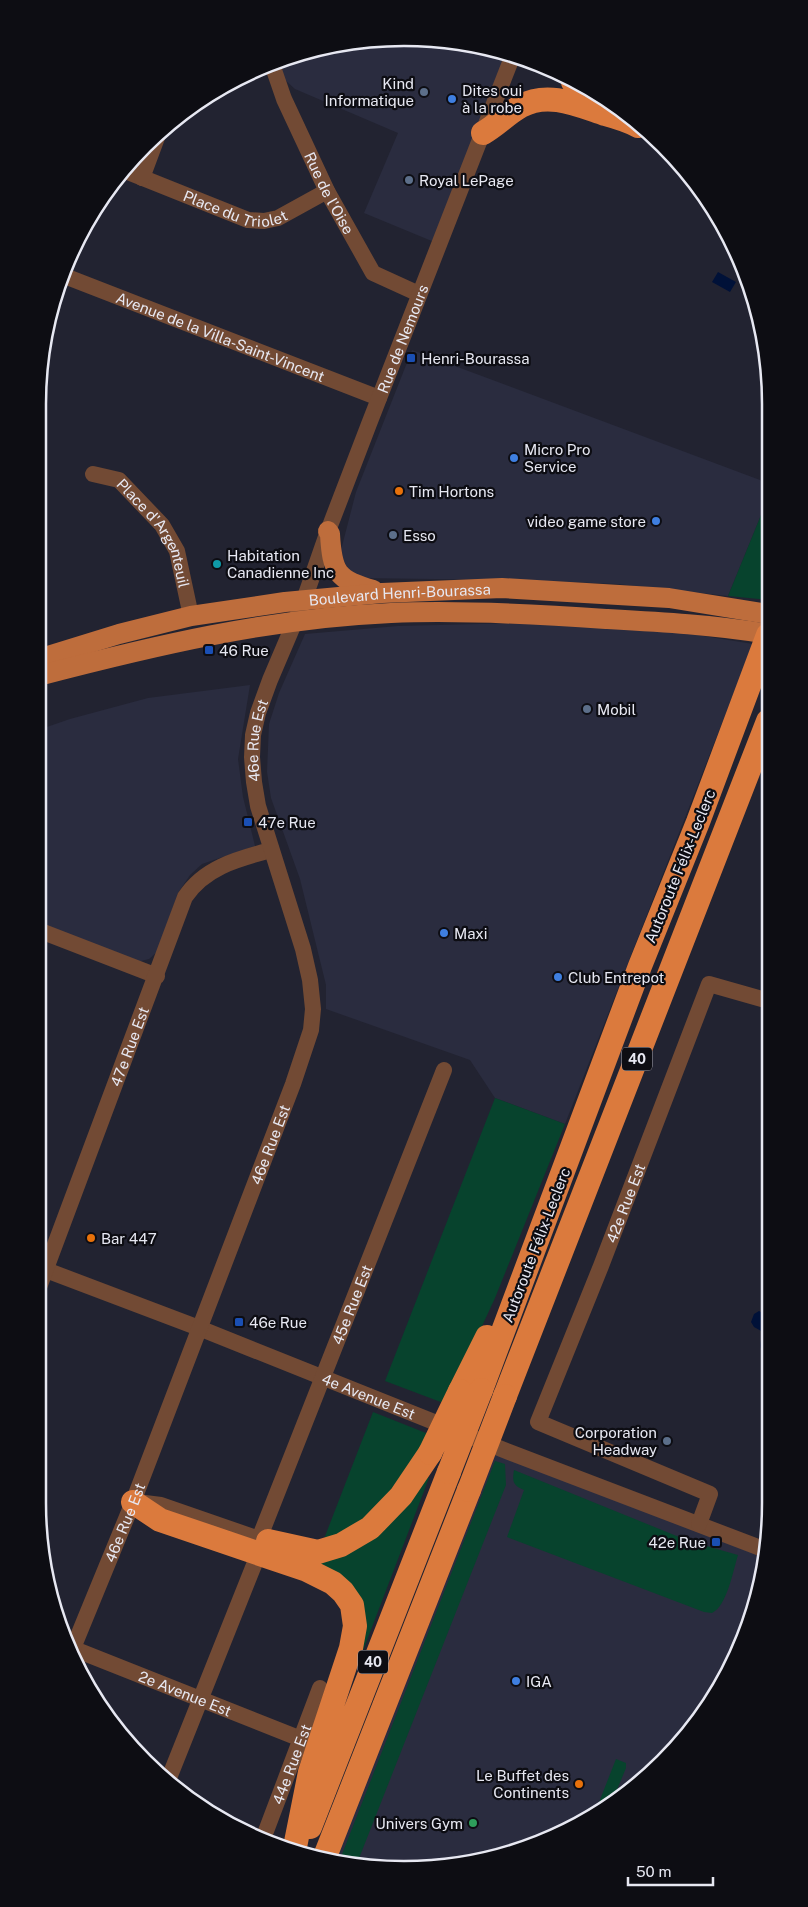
<svg xmlns="http://www.w3.org/2000/svg" width="808" height="1907" viewBox="0 0 808 1907" font-family="'Public Sans',sans-serif">
<style>
.built{fill:#2a2c3f}
.green{fill:#07432d}
.water{fill:#001138}
.lines{fill:none;stroke-linecap:round;stroke-linejoin:round}
.minor{stroke:#724a34;stroke-width:16}
.major{stroke:#be6d3c;stroke-width:20}
.highway{stroke:#db7a3d;stroke-width:24}
.highway-bridge{stroke:#db7a3d;stroke-width:24}
.service-dot{fill:#5c6f8a;stroke:#0d0d13;stroke-width:2}
.shop-dot{fill:#3f7fe0;stroke:#0d0d13;stroke-width:2}
.transit-dot{fill:#1a4fb4;stroke:#0d0d13;stroke-width:2}
.food-dot{fill:#e8710a;stroke:#0d0d13;stroke-width:2}
.culture-dot{fill:#0f9aa8;stroke:#0d0d13;stroke-width:2}
.leisure-dot{fill:#2e9e5b;stroke:#0d0d13;stroke-width:2}
.labels{text-anchor:middle;dominant-baseline:central;stroke-width:4.5;stroke-linejoin:round;paint-order:stroke}
.shield{fill:#0d0d13;stroke:#a6a6af;stroke-width:1}
.shield-label{font-size:14px;font-weight:bold;fill:#e7e8f2}
.poi-label{font-size:15px;fill:#e7e8f2;stroke:#0d0d13;text-anchor:start}
.street-label{font-size:15px;fill:#e7e8f2;stroke:#0d0d13}
.rim{fill:none;stroke:#e7e8f2;stroke-width:2.5}
</style>
<rect width="100%" height="100%" fill="#222331"/>
<path class="built" d="M380 38 452 41 513 55 439 244 364 213 398 133 295 89 274 70V63L309 50Z
M412 350 768 483V498L728 596 617 584 520 580 358 578 351 574 340 554 356 492Z
M525 623 667 630 753 644 565 1124 495 1098 470 1060 326 1009V985L300 879 271 798 267 772 269 724 279 693 305 634 398 626Z
M250 685 238 759 243 797 255 846 202 864 190 875 178 893 157 952 149 959 137 962 38 922V730L70 719 148 698Z
M499 1447 763 1549 751 1621 695 1726 607 1808 545 1841 476 1862 356 1866 335 1861 469 1490Z"/>
<path class="green" d="M768 498V600L728 596Z
M495 1098 565 1124 495 1298 446 1404 385 1381Z
M373 1412 431 1435 365 1525 322 1544Z
M495 1461 505 1464 506 1485 356 1866 339 1862Z
M514 1470 689 1541 738 1555C733 1571 727 1606 712 1613L704 1612 507 1537 524 1490C513 1485 512 1482 514 1470Z
M423 1474 429 1478 351 1682 359 1618 289 1554 353 1551 372 1539Z
M616 1759 626 1763V1768L611 1804 594 1815Z"/>
<path class="water" d="M718 272 736 282 730 292 712 282Z
M759 1311 767 1315 770 1322V1355C756 1353 761 1341 763 1332L754 1327 751 1322 754 1314Z"/>
<g class="lines">
<g class="minor">
<path id="s1" d="M274 63V70L284 99 327 191 373 273 419 294"/>
<path id="s2" d="M123 170 248 220 264 221 278 218 327 191"/>
<path d="M142 178 158 135"/>
<path id="s3" d="M62 275 379 398"/>
<path id="s4" d="M93 474 119 480 162 525 177 551 191 616"/>
<path d="M38 930 157 976"/>
<path id="s5" d="M38 1267 199 1328 509 1452 763 1549"/>
<path id="s6" d="M38 1290 185 897C205 867 238 859 271 850"/>
<path id="s7" d="M137 1502 161 1505 259 1539 444 1070"/>
<path id="s8" d="M699 1524 710 1494 538 1422 601 1266 709 984 769 1001"/>
<path id="s9" d="M69 1647 301 1739"/>
<path id="s10" d="M71 1653 133 1502 293 1084 311 1030 313 1009 310 980 303 949 258 806 254 782 252 757 253 735 258 713 270 680 304 600 328 531 369 424 513 55"/>
<path d="M169 1778 254 1565"/>
<path id="s11" d="M263 1839 320 1688"/>
</g>
<g class="major">
<path d="M328 531 330 534C332 572 337 580 373 590"/>
<path id="s12" d="M38 659 119 634 191 616 285 602 382 593 502 588 669 598 768 614"/>
<path d="M38 676C153 646 271 618 391 613 463 610 535 614 606 619 660 622 715 625 768 634"/>
</g>
<path class="highway" d="M573 82 605 105
M483 133C497 125 508 113 521 106 548 91 578 105 605 114 616 117 627 120 638 126
M481 1390 640 966 698 822 768 635
M460 1391 487 1337
M505 1396 768 721
M133 1502 160 1520 307 1570 333 1583 343 1592 352 1605 355 1626 351 1648 310 1772 294 1852
M268 1541 318 1552 341 1545 370 1528 401 1496 430 1453
M310 1827 449 1472
M324 1859 469 1490"/>
<path class="highway-bridge" d="M430 1453 460 1391
M449 1472 481 1390
M469 1490 505 1396"/>
</g>
<g class="service-dot">
<circle cx="424" cy="92" r="5"/>
<circle cx="409" cy="180" r="5"/>
<circle cx="393" cy="535" r="5"/>
<circle cx="587" cy="709" r="5"/>
<circle cx="667" cy="1441" r="5"/>
</g>
<g class="shop-dot">
<circle cx="452" cy="99" r="5"/>
<circle cx="514" cy="458" r="5"/>
<circle cx="656" cy="521" r="5"/>
<circle cx="444" cy="933" r="5"/>
<circle cx="558" cy="977" r="5"/>
<circle cx="516" cy="1681" r="5"/>
</g>
<g class="transit-dot">
<rect x="406" y="353" width="10" height="10" rx="2.5"/>
<rect x="204" y="645" width="10" height="10" rx="2.5"/>
<rect x="243" y="817" width="10" height="10" rx="2.5"/>
<rect x="234" y="1317" width="10" height="10" rx="2.5"/>
<rect x="711" y="1537" width="10" height="10" rx="2.5"/>
</g>
<g class="food-dot">
<circle cx="399" cy="491" r="5"/>
<circle cx="91" cy="1238" r="5"/>
<circle cx="579" cy="1784" r="5"/>
</g>
<circle class="culture-dot" cx="217" cy="564" r="5"/>
<circle class="leisure-dot" cx="473" cy="1823" r="5"/>
<g class="labels">
<g class="shield">
<rect x="622" y="1047.5" width="30" height="23" rx="4"/>
<rect x="358" y="1650.5" width="30" height="23" rx="4"/>
</g>
<g class="shield-label">
<text x="637" y="1059">40</text>
<text x="373" y="1662">40</text>
</g>
<g class="poi-label">
<text x="414" y="83" text-anchor="end">Kind<tspan x="414" dy="17">Informatique</tspan></text>
<text x="462" y="90">Dites oui<tspan x="462" dy="17">à la robe</tspan></text>
<text x="419" y="180">Royal LePage</text>
<text x="421" y="358">Henri-Bourassa</text>
<text x="524" y="449">Micro Pro<tspan x="524" dy="17">Service</tspan></text>
<text x="409" y="491">Tim Hortons</text>
<text x="646" y="521" text-anchor="end">video game store</text>
<text x="403" y="535">Esso</text>
<text x="227" y="555">Habitation<tspan x="227" dy="17">Canadienne Inc</tspan></text>
<text x="219" y="650">46 Rue</text>
<text x="597" y="709">Mobil</text>
<text x="258" y="822">47e Rue</text>
<text x="454" y="933">Maxi</text>
<text x="568" y="977">Club Entrepot</text>
<text x="101" y="1238">Bar 447</text>
<text x="249" y="1322">46e Rue</text>
<text x="657" y="1432" text-anchor="end">Corporation<tspan x="657" dy="17">Headway</tspan></text>
<text x="706" y="1542" text-anchor="end">42e Rue</text>
<text x="526" y="1681">IGA</text>
<text x="569" y="1775" text-anchor="end">Le Buffet des<tspan x="569" dy="17">Continents</tspan></text>
<text x="463" y="1823" text-anchor="end">Univers Gym</text>
</g>
<g class="street-label">
<text stroke="none"><textPath href="#s1" startOffset="142">Rue de l'Oise</textPath></text>
<text stroke="none"><textPath href="#s2" startOffset="120">Place du Triolet</textPath></text>
<text stroke="none"><textPath href="#s3" startOffset="170">Avenue de la Villa-Saint-Vincent</textPath></text>
<text stroke="none"><textPath href="#s10" startOffset="1395">Rue de Nemours</textPath></text>
<text stroke="none"><textPath href="#s4" startOffset="92">Place d'Argenteuil</textPath></text>
<text stroke="none"><textPath href="#s12" startOffset="369">Boulevard Henri-Bourassa</textPath></text>
<text stroke="none"><textPath href="#s10" startOffset="966">46e Rue Est</textPath></text>
<text transform="translate(680 866) rotate(-68)">Autoroute Félix-Leclerc</text>
<text stroke="none"><textPath href="#s6" startOffset="260">47e Rue Est</textPath></text>
<text stroke="none"><textPath href="#s10" startOffset="546">46e Rue Est</textPath></text>
<text stroke="none"><textPath href="#s8" startOffset="454">42e Rue Est</textPath></text>
<text transform="translate(536 1245) rotate(-69)">Autoroute Félix-Leclerc</text>
<text stroke="none"><textPath href="#s7" startOffset="380">45e Rue Est</textPath></text>
<text stroke="none"><textPath href="#s5" startOffset="355">4e Avenue Est</textPath></text>
<text stroke="none"><textPath href="#s10" startOffset="141">46e Rue Est</textPath></text>
<text stroke="none"><textPath href="#s9" startOffset="125">2e Avenue Est</textPath></text>
<text stroke="none"><textPath href="#s11" startOffset="80">44e Rue Est</textPath></text>
</g>
</g>
<path d="M0 0H808V1907H0ZM404 46H404A358 358 0 0 1 762 404V1503A358 358 0 0 1 404 1861H404A358 358 0 0 1 46 1503V404A358 358 0 0 1 404 46Z" fill="#0d0d13" fill-rule="evenodd"/>
<path class="rim" d="M404 46H404A358 358 0 0 1 762 404V1503A358 358 0 0 1 404 1861H404A358 358 0 0 1 46 1503V404A358 358 0 0 1 404 46Z"/>
<path d="M628 1877v8h85v-8" fill="none" stroke="#e7e8f2" stroke-width="2.5"/>
<text x="636" y="1877" font-size="15" fill="#e7e8f2" stroke="#0d0d13" stroke-width="4" paint-order="stroke">50 m</text>
</svg>
